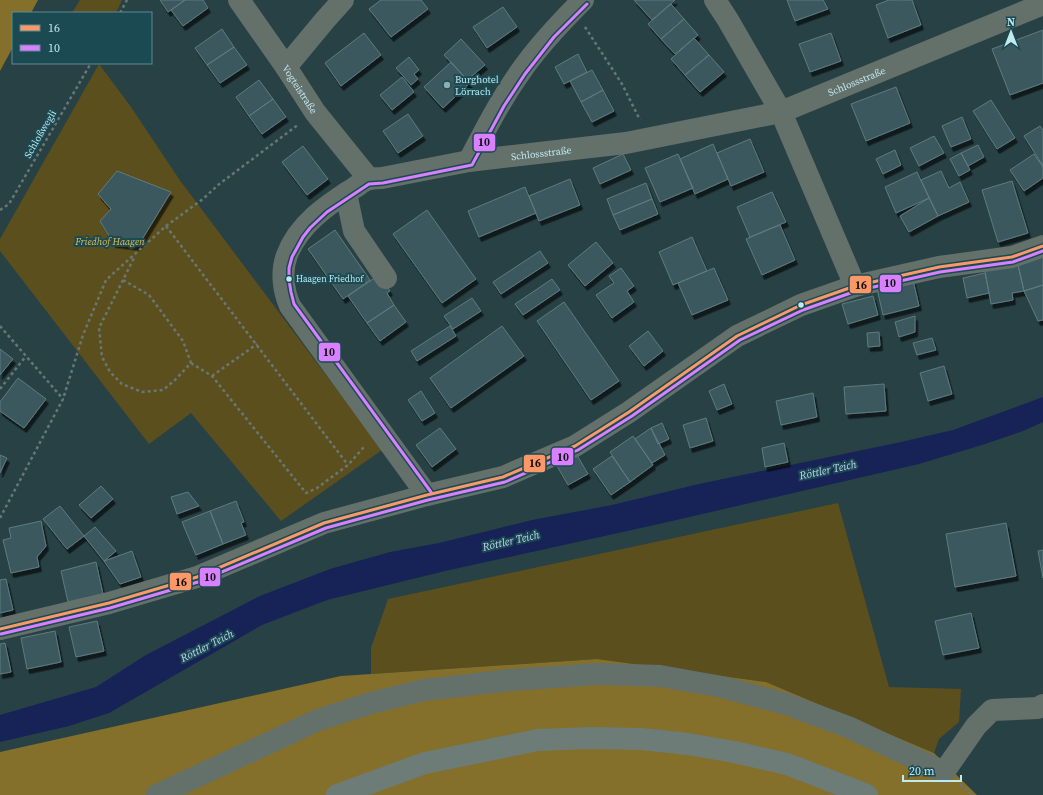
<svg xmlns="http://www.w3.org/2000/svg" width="1043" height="795" viewBox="0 0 1043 795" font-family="'Source Serif 4',serif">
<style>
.green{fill:#5c4f1e}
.forest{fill:#84702b}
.water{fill:#172356}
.building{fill:#3b595e;stroke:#5e7b7f;filter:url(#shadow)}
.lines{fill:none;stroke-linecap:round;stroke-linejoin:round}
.path{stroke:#697774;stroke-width:2.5;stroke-dasharray:3 3;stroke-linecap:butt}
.minor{stroke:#64706a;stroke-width:22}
.highway{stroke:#6d7c76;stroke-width:22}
.bus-1-casing{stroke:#1b4a52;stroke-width:6}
.bus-2-casing{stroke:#1b4a52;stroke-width:6}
.bus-1{stroke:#fc9868;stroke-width:3}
.bus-2{stroke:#d880ff;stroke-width:3}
.poi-dot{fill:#8baeb4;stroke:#1b4a52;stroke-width:1.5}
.bus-dot{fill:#c0e9f0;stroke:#1b4a52;stroke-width:1.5}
.labels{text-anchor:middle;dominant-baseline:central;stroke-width:4;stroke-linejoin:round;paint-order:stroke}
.bus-label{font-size:9px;fill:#c0e9f0;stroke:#1b4a52;text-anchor:start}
.poi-label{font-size:10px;fill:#c0e9f0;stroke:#1b4a52;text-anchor:start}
.street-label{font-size:10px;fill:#c0e9f0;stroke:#1b4a52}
.park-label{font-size:10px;font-style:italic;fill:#e2bc51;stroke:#1b4a52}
.water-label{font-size:11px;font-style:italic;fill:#c5d2f7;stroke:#1b4a52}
.line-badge{stroke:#1b4a52;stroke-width:1.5}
.pale-badge-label{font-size:11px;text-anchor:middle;font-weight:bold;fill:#111}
</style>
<defs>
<filter id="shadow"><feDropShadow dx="2.5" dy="4.5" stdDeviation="0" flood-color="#0009"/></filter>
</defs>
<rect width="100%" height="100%" fill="#284145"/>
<path class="green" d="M80 0H122L116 13H72Z
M99 64 131 107 179 179 382 450 281 521 191 413 149 444 0 251V239Z
M838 503 889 687 961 689 959 722 939 739 934 753 766 682 597 659 371 674V648L388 599Z"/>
<path class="forest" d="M0 0H38L31 13H13V47L0 71Z
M597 659 766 682 934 753 977 795H0V752L341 676Z"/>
<path class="water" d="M1043 397V422L1023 431 982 445 919 464 659 524 445 571 327 600 262 625 109 713 69 726 0 742V715L96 687 146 655 260 596 330 569 390 552 439 543 532 520 612 505 699 484 901 442 953 430Z"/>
<path class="building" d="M160 0H185L168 12Z
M185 0H203L208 8 183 26 171 10Z
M381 0H421L428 9 391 37 369 9Z
M634 0H675L652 20Z
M787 0H823L828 9 795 21Z
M889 0H912L921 25 888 38 876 5Z
M671 4 684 19 661 39 648 24Z
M503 7 517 27 487 48 473 27Z
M684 19 698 35 675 54 661 39Z
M222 29 234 47 207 65 195 48Z
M1043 30V83L1010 95 992 49Z
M364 33 381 55 341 86 325 63Z
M831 33 841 61 810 72 799 44Z
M694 38 709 55 685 75 671 59Z
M461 39 485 65 467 80 444 55Z
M234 47 247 65 220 83 207 65Z
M578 54 587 72 564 84 555 67Z
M709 55 724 72 700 92 685 75Z
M409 57 419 70 414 74 418 79 411 85 396 68Z
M451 62 470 83 443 108 424 87Z
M592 70 603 90 581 102 570 81Z
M402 77 414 92 392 110 380 95Z
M259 80 273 99 249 116 236 97Z
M896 87 910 123 866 141 851 104Z
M603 90 614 111 592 122 581 102Z
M273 99 286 117 262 134 249 116Z
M991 100 1015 138 997 149 973 111Z
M408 114 423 136 398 153 383 131Z
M962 117 971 139 951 147 942 126Z
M1040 126 1043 130V166L1024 136Z
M934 136 944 153 919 166 910 148Z
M750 139 764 172 731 186 717 153Z
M713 144 728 179 695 194 680 159Z
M978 145 984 157 968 166 961 153Z
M303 146 328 179 307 195 282 162Z
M895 150 901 165 883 174 876 159Z
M961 153 970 170 959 176 950 159Z
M623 154 631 170 600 184 593 168Z
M678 154 693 188 660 202 645 168Z
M1034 154 1043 167V178L1024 191 1010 170Z
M117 171 171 192 138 246 113 243 100 221 111 209 98 194Z
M941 171 949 188 960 182 969 202 938 216 921 180Z
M917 172 929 198 896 213 885 187Z
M570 179 580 205 539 221 529 196Z
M1012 181 1028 233 998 242 982 190Z
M646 183 652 199 613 215 607 199Z
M525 187 536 213 479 237 468 211Z
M772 192 786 222 750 237 737 207Z
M929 198 938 216 909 232 900 216Z
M652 199 658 214 620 230 613 215Z
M427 210 476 279 442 303 393 234Z
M780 225 795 260 762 275 746 239Z
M335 230 370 280 343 299 308 249Z
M692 237 707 271 673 285 659 252Z
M596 242 613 263 585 286 568 265Z
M540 251 548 263 501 294 493 282Z
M1043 256V285L1024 291 1018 265Z
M1018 265 1024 291 1012 293 1013 300 991 304 985 271Z
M621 268 634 286 627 291 634 302 612 318 596 295 614 283 609 276Z
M714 268 728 300 692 315 678 283Z
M985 273 989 293 967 298 963 278Z
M379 275 390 291 387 293 394 305 367 323 348 296Z
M552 279 560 290 523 315 515 304Z
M913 280 919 306 883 315 877 289Z
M1043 285V320L1038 321 1024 291Z
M873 296 878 315 848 324 842 304Z
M472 298 481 311 453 329 444 316Z
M564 302 619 381 591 400 537 321Z
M394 305 406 322 380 341 367 323Z
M915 316V332L899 337 895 322Z
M450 326 456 336 417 361 411 351Z
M502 326 524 356 451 408 430 378Z
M648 331 663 351 644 366 629 346Z
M879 332 880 346 868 347 867 333Z
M932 338 936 350 917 355 913 343Z
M0 349 13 359 0 375Z
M944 366 952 394 928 401 920 373Z
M18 378 46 399 24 428 0 411V402Z
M724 384 732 404 717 410 709 391Z
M884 384 886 411 846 414 844 387Z
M421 391 435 413 422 421 408 400Z
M813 393 817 417 781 425 776 401Z
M706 418 713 441 690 448 683 425Z
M662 423 669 439 658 444 651 428Z
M440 428 456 449 432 467 416 445Z
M651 428 665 455 652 463 635 439Z
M633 436 653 465 630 482 610 452Z
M784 443 788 462 765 467 762 448Z
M0 455 7 458 0 473Z
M577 455 588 474 568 485 557 466Z
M612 456 630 482 611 495 593 469Z
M101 486 113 499 91 518 79 505Z
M188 492 199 506 177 514 171 497Z
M236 501 244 522 241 523 246 535 223 544 210 511Z
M60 506 84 536 67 549 43 519Z
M210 511 223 544 196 555 182 522Z
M41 521 46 546 37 557 39 567 11 573 3 540 11 538 9 528Z
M1006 523 1016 576 955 587 946 534Z
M95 527 116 551 104 561 84 536Z
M1043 550V578L1038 551Z
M132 551 141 577 120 584 104 561Z
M96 562 103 594 68 602 61 571Z
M6 579 13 610 0 613V580Z
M971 613 979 648 943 655 935 621Z
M97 621 104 651 76 657 69 627Z
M55 631 61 662 27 669 21 638Z
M5 643 11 672 0 674V644Z"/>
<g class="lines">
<path class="path" d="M120 13 127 0
M585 27 622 84 640 120
M0 210 9 204 91 63
M166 226 348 465
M123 280 149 295 183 341 191 363 175 380 163 390 142 392 122 384 110 372 102 357 99 328 135 256
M0 326 63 399
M191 363 212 376 306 493 317 488 348 465 364 447
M212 376 257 344
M0 389 26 356
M0 518 63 399 83 335 106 280 166 226 203 199 218 185 299 124
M960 784 973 795"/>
<g class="minor">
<path id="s1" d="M239 0 286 67 315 112 369 179"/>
<path d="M715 0 728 20 781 112 855 286"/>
<path d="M286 67 325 20 343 0"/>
<path d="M469 161C485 130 501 99 521 71 539 45 561 22 583 0"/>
<path d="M346 193 354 231 386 278"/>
<path id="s2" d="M427 495 290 306C283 290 281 271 287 255 299 224 327 205 354 188 359 185 364 180 370 179 374 178 378 178 382 178L469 161 626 143 781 112 1043 4"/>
<path d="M0 629 109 603 197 577 324 523 427 495 503 477 575 446 629 412 737 336 801 305 855 286 939 267 1012 257 1043 246"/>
<path d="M157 795 318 720 371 703 424 690 511 680 597 674 660 676 722 687 786 704 848 727 944 772 976 726 992 710 1038 708 1043 705"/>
</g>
<path class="highway" d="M337 795 425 763 538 740 591 738 641 739 688 744 734 752 787 764 867 795"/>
<g class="bus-1-casing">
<path id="bus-1" d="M0 629 109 603 197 577 324 523 427 495 503 477 575 446 629 412 737 336 801 305 855 286 939 267 1012 257 1043 246"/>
</g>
<g class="bus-2-casing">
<path id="bus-2" d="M431 492 294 304 291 292 289 280V268L292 257 303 237 310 228 327 212 369 184 383 183 472 165 504 106 525 74 554 37 587 4
M1 634 110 608 198 582 326 528 428 500 505 482 578 450 632 416 740 340 803 310 856 291 940 272 1013 262 1043 251"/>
</g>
<use href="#bus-1" class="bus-1"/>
<use href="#bus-2" class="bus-2"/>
</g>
<circle class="poi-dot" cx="447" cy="85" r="4"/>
<g class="bus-dot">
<circle cx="289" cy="279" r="3.5"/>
<circle cx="801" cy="305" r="3.5"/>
</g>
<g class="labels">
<g class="bus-label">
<text x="296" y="279">Haagen Friedhof</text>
</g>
<g class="poi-label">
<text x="455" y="79">Burghotel<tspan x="455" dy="12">Lörrach</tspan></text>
</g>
<g class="street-label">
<text stroke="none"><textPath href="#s2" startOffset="899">Schlossstraße</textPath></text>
<text stroke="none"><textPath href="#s1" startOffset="108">Vogteistraße</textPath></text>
<text transform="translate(40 134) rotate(-60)">Schloßwegli</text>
<text stroke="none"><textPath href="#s2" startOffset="574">Schlossstraße</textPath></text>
</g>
<g class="park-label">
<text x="110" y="241">Friedhof Haagen</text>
</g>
<g class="water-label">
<text transform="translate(828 470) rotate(-12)">Röttler Teich</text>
<text transform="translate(511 541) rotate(-13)">Röttler Teich</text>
<text transform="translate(207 646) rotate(-27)">Röttler Teich</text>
</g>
</g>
<g class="line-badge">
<rect x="473" y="133" width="23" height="19" rx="4" fill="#d880ff"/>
<rect x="879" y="274" width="23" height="19" rx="4" fill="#d880ff"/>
<rect x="849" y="275" width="23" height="19" rx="4" fill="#fc9868"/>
<rect x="318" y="342" width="23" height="20" rx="4" fill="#d880ff"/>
<rect x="551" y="447" width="23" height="19" rx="4" fill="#d880ff"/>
<rect x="523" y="454" width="23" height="19" rx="4" fill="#fc9868"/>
<rect x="199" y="567" width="22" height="20" rx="4" fill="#d880ff"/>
<rect x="169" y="572" width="23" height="19" rx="4" fill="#fc9868"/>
</g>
<g class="pale-badge-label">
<text x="484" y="146">10</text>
<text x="890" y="287">10</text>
<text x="861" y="289">16</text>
<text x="329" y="356">10</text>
<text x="563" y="461">10</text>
<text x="535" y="467">16</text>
<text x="210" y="581">10</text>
<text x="181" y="586">16</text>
</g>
<rect x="12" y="12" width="140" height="52" fill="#1b4a52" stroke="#5d8a91"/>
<rect x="20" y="25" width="20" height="6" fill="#fc9868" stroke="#5d8a91"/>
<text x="48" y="32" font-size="12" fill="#c0e9f0">16</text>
<rect x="20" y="45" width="20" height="6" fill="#d880ff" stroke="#5d8a91"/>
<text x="48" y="52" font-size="12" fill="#c0e9f0">10</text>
<g transform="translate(1011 32)" stroke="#1b4a52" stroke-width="3" paint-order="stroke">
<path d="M0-3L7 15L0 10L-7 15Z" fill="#c0e9f0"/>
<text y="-6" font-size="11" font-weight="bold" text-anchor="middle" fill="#c0e9f0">N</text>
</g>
<path d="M903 775v6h58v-6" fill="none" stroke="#c0e9f0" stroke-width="2"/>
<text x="909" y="775" font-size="12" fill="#c0e9f0" stroke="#1b4a52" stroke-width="3" paint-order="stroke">20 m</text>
</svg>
